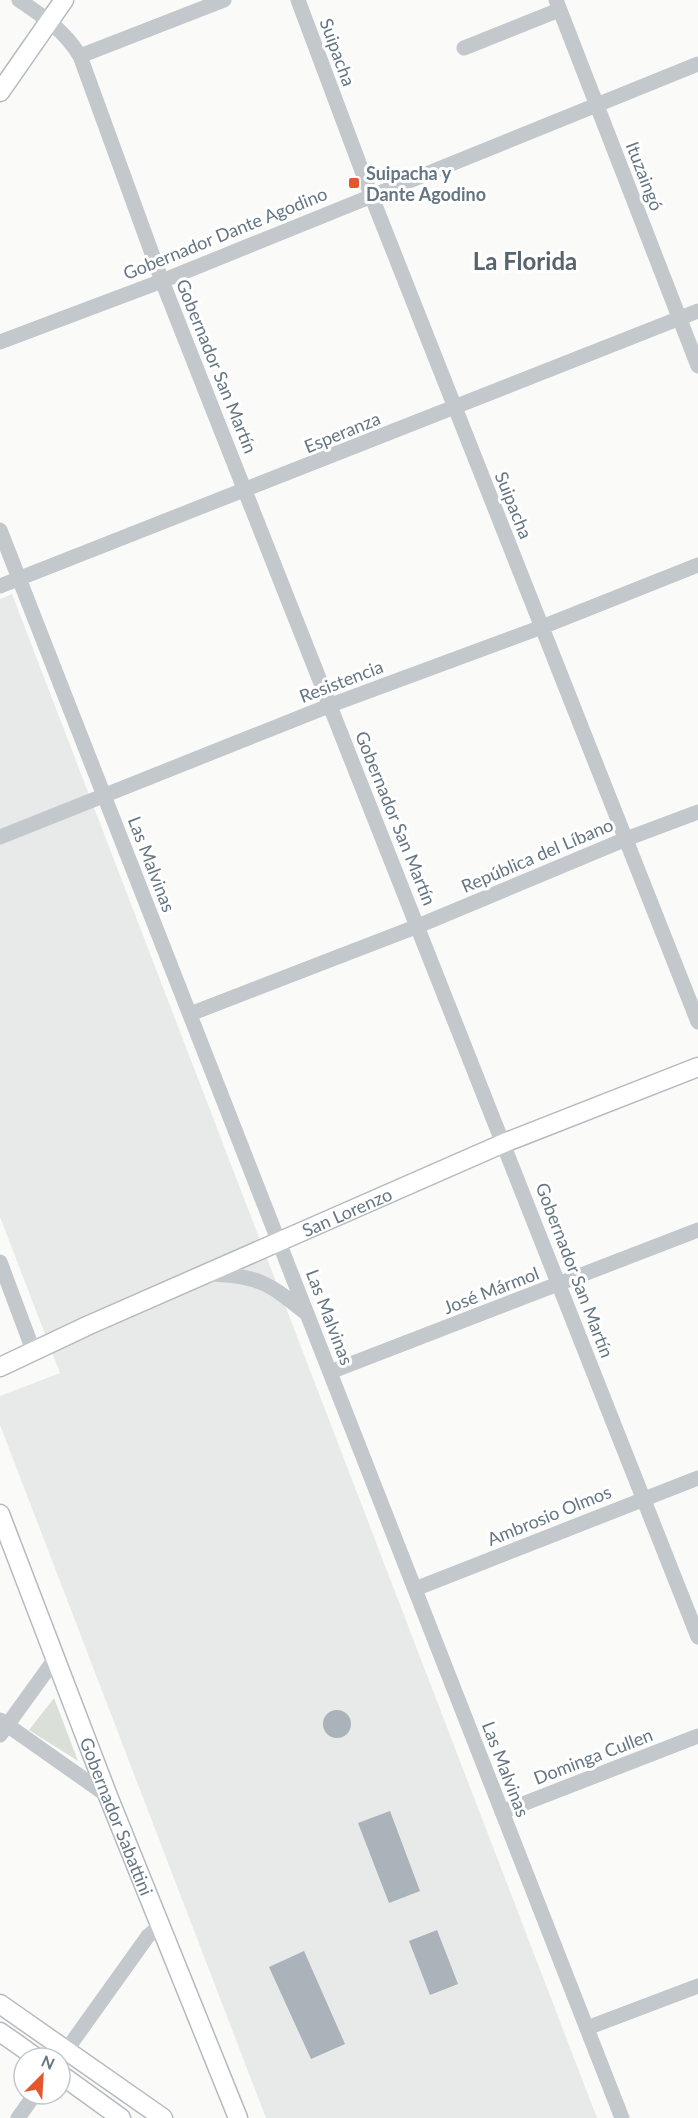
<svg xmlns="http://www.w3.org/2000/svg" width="698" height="2118" viewBox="0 0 698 2118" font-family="Lato,sans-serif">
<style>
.built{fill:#e8e9e9}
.green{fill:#dadfd7}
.building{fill:#aab3b9}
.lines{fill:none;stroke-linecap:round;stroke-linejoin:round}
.major-casing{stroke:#b5babe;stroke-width:21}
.minor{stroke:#c3c8cc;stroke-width:15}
.major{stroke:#fff;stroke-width:18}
.poi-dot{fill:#e4572e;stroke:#fff;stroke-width:2}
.labels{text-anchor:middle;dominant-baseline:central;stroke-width:6;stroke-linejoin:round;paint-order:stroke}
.street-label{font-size:18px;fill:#657683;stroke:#fff}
.poi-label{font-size:18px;font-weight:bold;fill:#657683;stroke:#fff;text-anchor:start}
.district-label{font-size:24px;font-weight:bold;fill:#57646e;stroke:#fff}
</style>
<rect width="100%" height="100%" fill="#fafaf8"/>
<path class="built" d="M12 594 597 2118H266L0 1425V1396L60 1373 0 1217V599Z"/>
<path class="green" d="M54 1698 78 1761 29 1730Z"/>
<path class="building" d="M323 1724a14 14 0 1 1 28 0a14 14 0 1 1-28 0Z
M390 1811 420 1891 389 1903 358 1823Z
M437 1930 458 1984 430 1995 409 1941Z
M304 1951 345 2044 311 2059 269 1967Z"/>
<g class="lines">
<g class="major-casing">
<g id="major">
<path d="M0 92 64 0"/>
<path id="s1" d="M0 1367 89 1325 504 1143 698 1067"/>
<path id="s2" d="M0 1514 108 1796 238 2118"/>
<path d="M0 2004 163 2118"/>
<path d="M0 2032 37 2058"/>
<path d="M60 2074 121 2118"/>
</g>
</g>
<path class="minor" d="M19 0C44 17 64 30 80 56L162 281 698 1637
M298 0 371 195 698 1022
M556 0 698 366
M464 48 559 10
M80 56 224 0
M0 342 162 281 698 64
M0 530 622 2118
M0 586 698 311
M0 837 331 705 542 627 698 565
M190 1014 418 926 626 839 698 812
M0 1262 33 1350
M208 1274C258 1275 269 1283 307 1314
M330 1372 698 1230
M415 1589 698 1478
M0 1720 108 1796
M0 1735 55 1659
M502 1812 698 1736
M587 2028 698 1986
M60 2059 148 1936 160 1926
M18 2118 35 2094"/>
<use href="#major" class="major"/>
</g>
<rect class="poi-dot" x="348" y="177" width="12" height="12" rx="3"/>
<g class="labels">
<g class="street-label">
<text transform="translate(338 52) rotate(70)">Suipacha</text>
<text transform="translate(645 176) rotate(69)">Ituzaingó</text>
<text transform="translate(225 233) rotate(-22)">Gobernador Dante Agodino</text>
<text transform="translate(217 366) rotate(68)">Gobernador San Martín</text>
<text transform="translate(342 432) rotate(-22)">Esperanza</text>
<text transform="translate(514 505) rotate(68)">Suipacha</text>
<text transform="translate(341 681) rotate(-21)">Resistencia</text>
<text transform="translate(396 818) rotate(68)">Gobernador San Martín</text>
<text transform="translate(537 855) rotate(-23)">República del Líbano</text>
<text transform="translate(152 864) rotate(69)">Las Malvinas</text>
<text stroke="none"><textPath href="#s1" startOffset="380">San Lorenzo</textPath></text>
<text transform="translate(575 1270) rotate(69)">Gobernador San Martín</text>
<text transform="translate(491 1290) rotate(-21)">José Mármol</text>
<text transform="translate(330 1317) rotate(69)">Las Malvinas</text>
<text transform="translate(549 1515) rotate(-22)">Ambrosio Olmos</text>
<text transform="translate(593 1756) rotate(-21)">Dominga Cullen</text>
<text transform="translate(506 1769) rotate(69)">Las Malvinas</text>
<text stroke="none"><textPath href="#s2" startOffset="324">Gobernador Sabattini</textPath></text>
</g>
<g class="poi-label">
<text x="366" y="173">Suipacha y<tspan x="366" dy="21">Dante Agodino</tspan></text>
</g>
<g class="district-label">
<text x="525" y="260">La Florida</text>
</g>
</g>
<g transform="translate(42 2076) rotate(24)"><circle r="28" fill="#ffffff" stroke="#c1c8cd" stroke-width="1.5"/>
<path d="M0-4.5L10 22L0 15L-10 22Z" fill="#e4572e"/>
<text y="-9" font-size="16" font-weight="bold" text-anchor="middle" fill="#657683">N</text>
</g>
</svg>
